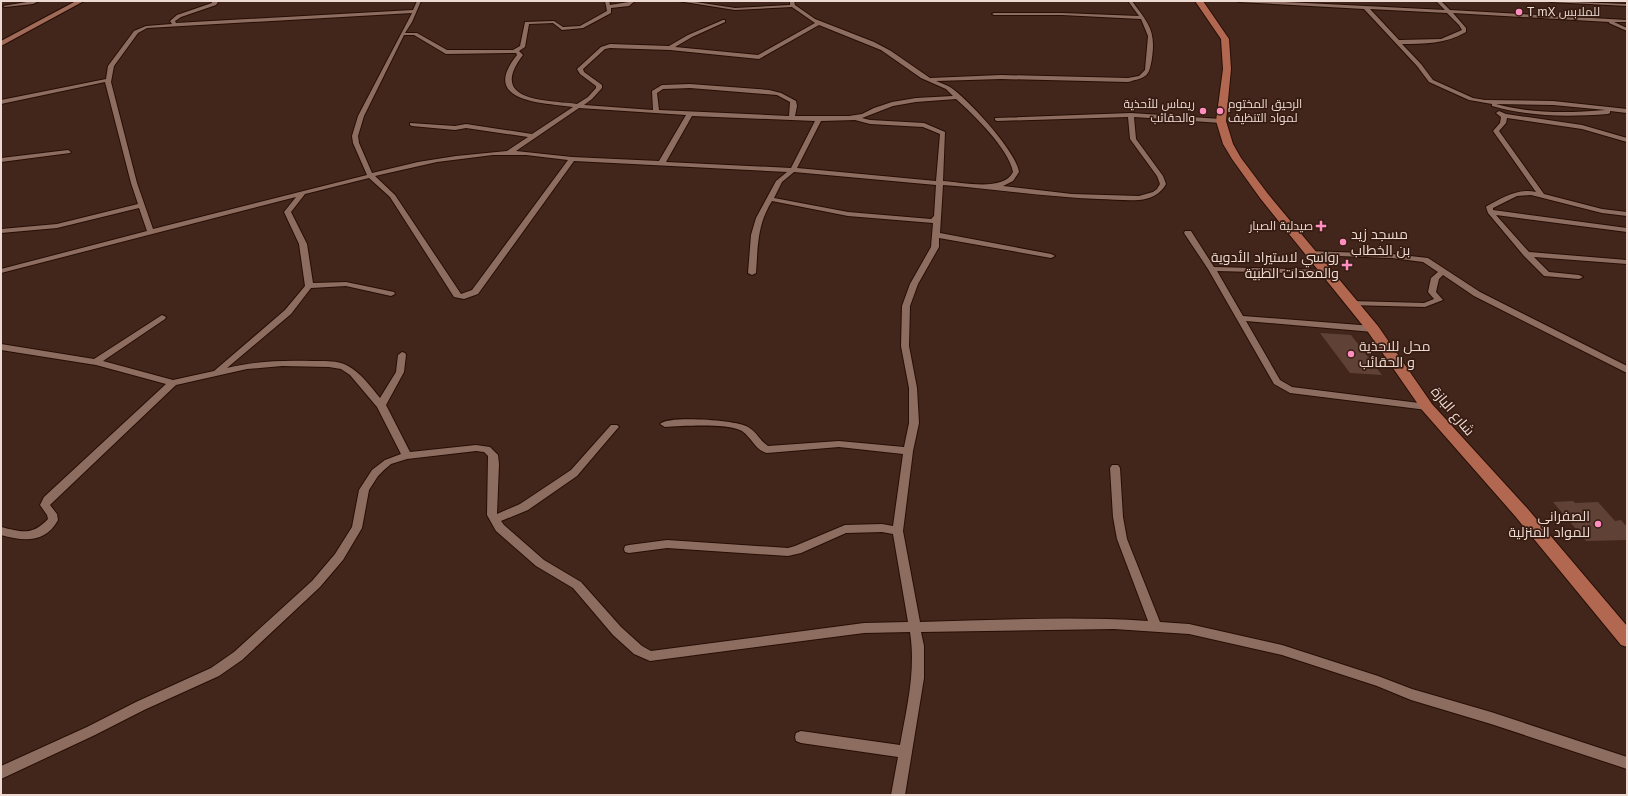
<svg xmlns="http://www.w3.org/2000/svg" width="1628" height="796" viewBox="0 0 1628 796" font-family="Helvetica,Cairo,sans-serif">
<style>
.building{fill:#604136}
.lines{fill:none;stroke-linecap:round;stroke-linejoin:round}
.street-casing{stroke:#270e05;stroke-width:2}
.secondary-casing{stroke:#270e05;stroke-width:2}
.primary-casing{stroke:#270e05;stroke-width:2}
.street{fill:#8e6d61;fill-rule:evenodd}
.secondary{fill:#a06b58;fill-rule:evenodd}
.primary{fill:#b26850;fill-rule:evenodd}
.poi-dot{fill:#fd8ebf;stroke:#371c12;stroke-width:1.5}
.labels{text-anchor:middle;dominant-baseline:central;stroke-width:3.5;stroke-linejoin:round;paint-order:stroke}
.far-poi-label{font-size:12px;fill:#eddad3;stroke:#371c12;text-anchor:start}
.poi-label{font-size:14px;fill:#eddad3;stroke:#371c12;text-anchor:start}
.street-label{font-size:14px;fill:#eddad3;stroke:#371c12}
</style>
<rect width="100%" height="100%" fill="#42261b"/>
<path class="building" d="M1320 333 1351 335 1382 375 1350 373Z
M1573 501 1575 503 1598 502 1615 521 1621 520 1627 527V540L1586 541 1553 502Z"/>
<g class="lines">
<g class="street-casing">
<path id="street" d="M33 1H39L33 4 5 7 3 6Z
M212 1 218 2 216 5 181 17 175 21 176 23 413 10 417 1H421L412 22 405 33H417L447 50H513L520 46 525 22 554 21 563 27 580 26 607 11 605 1H609L610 5 635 1 629 6 611 8V13L583 28 562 30 553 23 529 24 525 47 519 51 523 55C487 102 546 100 577 104L588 97 596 88V86L580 74 577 69 601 47 610 44 669 46 688 35 723 20H725V22L692 37 675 47 758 55 815 23 792 7 735 10 678 1H689L735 8 790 5V1H794L795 5 815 19 874 42 891 51 930 78 1001 75 1128 78 1139 76 1145 70 1148 36 1141 19 1062 15H994L992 14 994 13H1062L1139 16 1128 1H1132C1148 23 1156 30 1152 58 1149 78 1146 77 1128 82L1001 79 936 81C941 83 946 85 950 87 968 99 1016 151 1019 172L1013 181 1003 186 1072 194 1139 196 1153 192 1157 189 1160 184 1157 176 1130 139 1128 117 997 121 995 120V118L1131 113 1221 119 1224 121 1221 123 1134 117 1136 139 1163 176 1166 184C1161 194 1150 199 1139 200 1126 201 1112 199 1099 199 1047 197 995 189 943 185L940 233 1051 254 1055 256 1051 258 939 238V247L918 284 910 306 909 346 917 388 919 423 913 451 903 531 920 622C996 620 1072 616 1148 621L1117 539 1113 517 1110 468 1112 465H1118L1120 468 1123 517 1127 539 1160 622 1189 624 1282 645 1378 676 1412 689 1491 712 1627 757V769L1491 724 1411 700 1377 686 1282 655 1189 634 1114 629 921 632 924 646V678L905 795H891L898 757 801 743 796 741 795 737 796 733 801 731 900 745C907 707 916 670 910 632L864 633 650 661 634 654 613 635 573 588 536 566 496 531 487 515 488 456 484 452 476 451 407 459 391 464 384 470 378 476 369 490 362 528 343 560 320 587 242 660 219 676 144 710 95 735 1 779V766L87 727 136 702 211 668 234 652 312 581 335 554 352 527 359 490 372 470 385 460 401 454 377 407 350 375 341 369 329 367 282 366 247 369 176 385 52 503 50 505 57 514 58 520C45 544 23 541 1 535V527C22 532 32 536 48 519L47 515 40 505 44 497 166 384 96 365 1 350V344L94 359 162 315 166 317 165 319 103 361 173 380 214 371 285 310 305 286 299 244 284 212 296 197 1 273V269L147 231 139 208 57 228 1 233V229L57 224 138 204 131 183 105 82 1 104V100L106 79 108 66 134 31 146 26 172 24 170 21 177 15 212 3ZM412 13 358 116 352 136 353 143 367 175 153 229 137 183 111 82 114 66 138 33 147 28ZM819 25 881 50 921 78 946 89 953 96 916 98 892 102 874 108 862 114 849 116H795L797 106 796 101 781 93 769 90 690 84 662 85 652 91 653 110 584 105 592 99 602 88V85L584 72 583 69 605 49 610 48 670 50 759 59ZM404 35H414L446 54 516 53 517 55C479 102 542 103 573 107L532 134 466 124 455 126 410 123V125L412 126 455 130 466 128 528 137 507 151 456 156 418 162 372 173 359 143 358 136 364 116ZM690 88 777 95 790 102 789 116 659 110 657 93 663 89ZM956 99C973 114 1009 149 1013 172 1004 192 961 182 943 181L945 132 924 123 870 120 862 118 893 106 916 102ZM579 108 686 115 659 161 572 157 516 151ZM692 116 815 121 791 168 666 162ZM855 120 870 124 923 127 940 134 936 181 797 168 821 121ZM493 155H526L568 160 472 290 461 294 395 195 375 176 437 162ZM574 161 787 172 776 181 756 218 751 235 748 273 752 275 756 273C758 246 757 225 772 201L848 216 933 223 931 247 910 284 902 306 901 346 909 388V423L904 447 839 441 768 446C760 441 757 432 748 427 738 420 667 415 660 424L665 427C683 426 727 423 742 431 752 438 755 450 767 453L839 447 903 454 893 526 882 524 845 525 795 546 788 548 667 540 629 545 625 546 624 549 625 552 629 553 667 548 788 556 801 553 846 533 882 532 893 534 908 622 864 623 651 651 642 646 621 627 581 582 544 560 504 525 501 521 528 510 577 476 617 429 619 427 617 425H611L571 470 520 504 497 514 499 464 498 455 490 447 476 445 410 452 386 405 404 372 406 355 405 353 402 352 398 355 396 372 380 398C371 387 361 373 348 366 338 360 324 361 312 361 283 360 256 361 227 368L291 314 311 288 346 286 391 296 395 294 394 292 346 282 313 283 307 244 291 212 305 194 369 178 390 197 454 297 464 299 478 294ZM794 172 936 185 934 216 931 219 848 212 774 198 782 182Z
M1237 1H1266L1445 10 1436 1H1441L1450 10 1627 20V22H1614L1627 28V31L1609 23V22L1453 13 1466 28V32C1446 44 1424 44 1402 44L1421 64 1433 80 1473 98 1485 100 1553 101 1627 109V113L1610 111V113L1608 114C1568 117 1531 117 1492 106V104L1469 100 1429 82 1417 66 1364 9 1239 2ZM1370 9 1447 13 1459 25 1462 30 1441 39 1399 40ZM1496 104 1553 105 1606 110C1569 113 1533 114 1496 104Z
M1549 1 1627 4V6L1551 2Z
M1499 111 1506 114 1582 125 1627 138V142L1582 129 1507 118 1506 123 1499 131 1544 194 1602 209 1627 212V216L1602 213 1531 195 1517 196 1493 208V210L1627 228V232L1496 215 1529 252 1627 260V264L1534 257 1549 272 1579 275 1583 277 1579 279 1544 276 1524 256 1488 213 1486 207 1487 206C1502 198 1518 188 1536 192L1493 131 1500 123 1501 117 1496 113Z
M68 150 71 152 70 153 1 162V158Z
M1185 231H1191L1214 267 1327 270 1331 272 1327 274 1217 271 1243 316 1373 326 1377 329 1373 332 1246 321 1280 380 1292 387 1427 404 1430 405 1432 407 1430 409 1427 410 1290 393 1274 384 1208 269 1184 233Z
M1308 251 1392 254 1428 258 1480 292 1627 366V373L1474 296 1443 275 1439 279 1436 292 1443 300 1425 307 1349 305 1348 303 1349 301H1352L1424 303 1434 299 1428 292 1431 278 1438 272 1423 262 1392 258 1311 255 1307 253Z"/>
</g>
<g class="secondary-casing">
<path id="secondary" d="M76 1H84L1 46V41Z"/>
</g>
<g class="primary-casing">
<path id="primary" d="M1195 1H1203L1229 39 1231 69 1226 121 1233 144 1241 158 1268 194 1378 326 1432 404 1527 508 1627 626V647L1621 645 1515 516 1422 410 1368 332 1260 198 1232 159 1223 144 1216 121 1223 69 1221 39Z"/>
</g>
<use href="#street" class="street"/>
<use href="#secondary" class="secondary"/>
<use href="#primary" class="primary"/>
</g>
<g class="poi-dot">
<circle cx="1519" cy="12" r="4"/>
<circle cx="1203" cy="111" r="4"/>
<circle cx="1220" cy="111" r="4"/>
<path d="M1319 220h4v4h4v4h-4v4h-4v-4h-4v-4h4z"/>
<circle cx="1343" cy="242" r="4"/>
<path d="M1345 259h4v4h4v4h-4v4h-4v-4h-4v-4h4z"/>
<circle cx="1351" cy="354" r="4"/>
<circle cx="1598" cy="524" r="4"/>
</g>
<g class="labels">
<g class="far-poi-label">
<text x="1527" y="12">T mX للملابس</text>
<text x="1195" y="104" text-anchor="end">ريماس للأحذية<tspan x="1195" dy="14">والحقائب</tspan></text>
<text x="1228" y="104">الرحيق المختوم<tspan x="1228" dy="14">لمواد التنظيف</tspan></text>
<text x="1313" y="226" text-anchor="end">صيدلية الصبار</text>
</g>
<g class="poi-label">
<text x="1351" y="234">مسجد زيد<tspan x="1351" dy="16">بن الخطاب</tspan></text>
<text x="1339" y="257" text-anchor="end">رواسي لاستيراد الأدوية<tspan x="1339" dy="16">والمعدات الطبية</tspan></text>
<text x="1359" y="346">محل للاحذية<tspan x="1359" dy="16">و الحقائب</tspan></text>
<text x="1590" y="516" text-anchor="end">الصفراني<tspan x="1590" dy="16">للمواد المنزلية</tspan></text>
</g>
<g class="street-label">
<text transform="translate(1453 411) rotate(50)">شارع البازة</text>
</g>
</g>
<rect width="1628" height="796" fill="none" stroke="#eddad3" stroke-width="4"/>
</svg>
